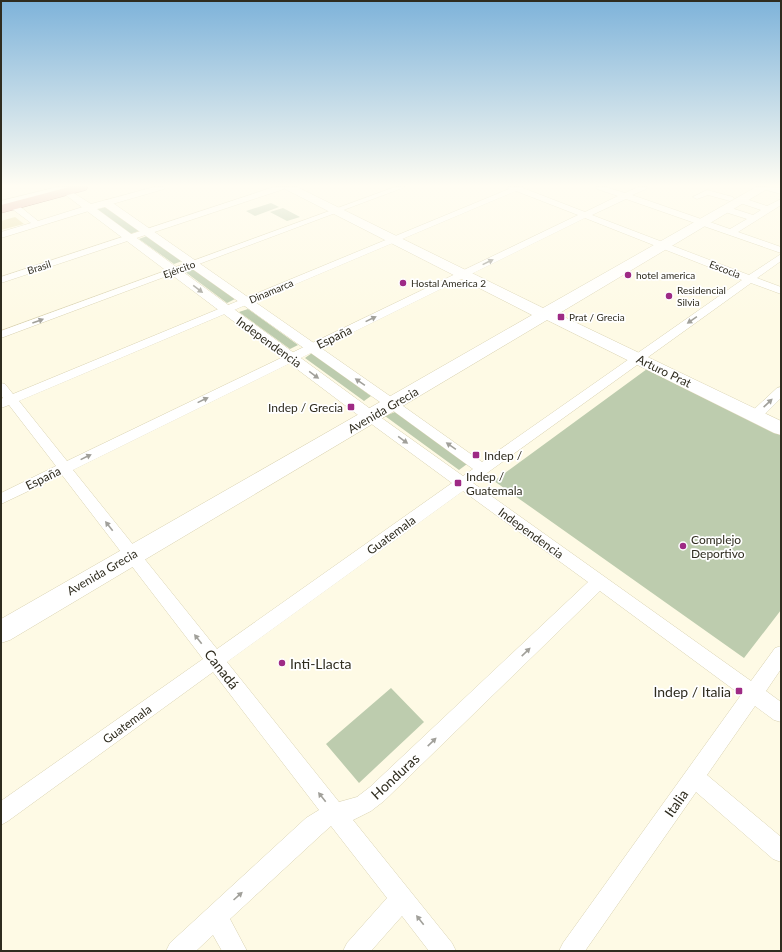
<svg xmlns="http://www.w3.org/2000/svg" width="782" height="952" viewBox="0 0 782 952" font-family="Lato,sans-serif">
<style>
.green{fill:#bdccae}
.building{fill:#ebe1b4}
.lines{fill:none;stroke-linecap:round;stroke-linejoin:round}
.minor-casing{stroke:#d9d2b1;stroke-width:1}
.tertiary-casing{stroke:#d9d2b1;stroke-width:1}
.secondary-casing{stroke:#d9d2b1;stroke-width:1}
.primary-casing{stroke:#9a5f54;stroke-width:1}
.minor{fill:#fff;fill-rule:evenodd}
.tertiary{fill:#fff;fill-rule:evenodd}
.secondary{fill:#fff;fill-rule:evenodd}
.primary{fill:#e5b0a9;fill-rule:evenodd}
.oneway{fill:#a1a09a}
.poi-dot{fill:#9e2a85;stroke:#fff;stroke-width:1.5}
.labels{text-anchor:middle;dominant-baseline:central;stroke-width:3.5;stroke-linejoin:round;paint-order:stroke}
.far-street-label{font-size:10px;fill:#2f2c1f;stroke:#fff}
.far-poi-label{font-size:10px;fill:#2f2c1f;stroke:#fff;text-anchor:start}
.street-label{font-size:12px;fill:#2f2c1f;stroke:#fff}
.poi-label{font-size:12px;fill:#2f2c1f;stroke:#fff;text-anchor:start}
.near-poi-label{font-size:14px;fill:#2f2c1f;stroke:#fff;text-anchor:start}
.near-street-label{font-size:14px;fill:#2f2c1f;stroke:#fff}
</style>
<rect width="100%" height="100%" fill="#fefae5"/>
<path class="green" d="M271 203 279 207 255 216 246 211Z
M105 207 139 231 130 234 96 210Z
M283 208 300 217 287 221 270 212Z
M147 236 182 261 174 264 139 239Z
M192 268 235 299 227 303 184 271Z
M248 309 298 345 290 349 239 312Z
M312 353 371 396 364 401 305 358Z
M647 369 781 435V610L744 658 494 481Z
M395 412 467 464 459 470 385 416Z
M391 688 424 722 359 783 326 744Z"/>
<path class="building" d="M15 217 24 224 1 230V221Z"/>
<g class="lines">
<g class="minor-casing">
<path id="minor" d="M154 187H165L164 189 109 205H106L102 203 103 201Z
M274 187H285L284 189 1 283V277Z
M395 187H405L1 338V331Z
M508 187H524L523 188 585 212 618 196 597 189 596 187H606L625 193 638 187H647L646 189 632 195 730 229 747 219 722 211 721 209 722 207H728L753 215 761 210 737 202V198H743L767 206 781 199V205L738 232 781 247V253L626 199 592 215 749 275 781 254V261L757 278 781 287V294L751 283 473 483 751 681 775 648 781 646V669L766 691 781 702V722L774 720 755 706 707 775 781 837V862L773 859 696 792 585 951H559L563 943 741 695 600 591 384 801 371 811 353 820 452 943 456 951H429L402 916 371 951H343L347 943 387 898 331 826 322 834 230 919 247 951H222L213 935 196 951H166L170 943 306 818 319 810 213 672 8 821 1 825V801L203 659 62 475 1 504V493L56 466 9 405 1 408V399L3 398 1 395V383L5 384 13 394 509 189ZM516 191 578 215 67 461 19 401ZM585 218 742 280 482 462 396 401H388L386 404 388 407 473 469 463 476 376 414 371 413 366 414 365 417 366 420 452 483 217 649 73 470ZM463 491 588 582 370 787 357 797 339 802 227 662Z
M707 190 733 197 734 199 730 201 708 195 697 199 693 197Z
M11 204H17L38 221 89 205 93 208 92 210 1 238V232L31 223 11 208 10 206Z
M781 387V398L760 419 755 420 750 419 749 416 750 413 777 388Z"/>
</g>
<g class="tertiary-casing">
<path id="tertiary" d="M761 187 781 188V194L763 189Z
M66 188 91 204 106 200 110 201 397 401 400 404 397 407 392 409 387 407 105 207 97 209 376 413 379 417 376 421 371 422 366 421 63 193 61 191 63 189Z"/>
</g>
<g class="secondary-casing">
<path id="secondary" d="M57 187H74L72 189 1 209V201Z
M283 187H297L543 308 756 187H768L767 189 558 314 781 421V435L774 433 547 320 10 640 1 643V619L532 315 285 189Z"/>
</g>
<g class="primary-casing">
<path id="primary" d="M69 187H88L86 190 1 213V205Z"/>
</g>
<use href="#minor" class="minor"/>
<use href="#tertiary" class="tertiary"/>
<use href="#secondary" class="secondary"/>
<use href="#primary" class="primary"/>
</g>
<defs><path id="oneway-solid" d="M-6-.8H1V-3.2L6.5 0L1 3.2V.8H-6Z"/></defs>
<g class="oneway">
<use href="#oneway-solid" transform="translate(488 262) rotate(-26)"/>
<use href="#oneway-solid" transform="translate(198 289) rotate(37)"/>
<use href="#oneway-solid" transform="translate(371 319) rotate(-26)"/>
<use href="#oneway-solid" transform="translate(692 320) rotate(145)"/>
<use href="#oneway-solid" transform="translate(38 321) rotate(-20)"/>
<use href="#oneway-solid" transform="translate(314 375) rotate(36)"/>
<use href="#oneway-solid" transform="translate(360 382) rotate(-145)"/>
<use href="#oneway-solid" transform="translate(203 400) rotate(-26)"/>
<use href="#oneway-solid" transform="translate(768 403) rotate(-43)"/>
<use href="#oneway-solid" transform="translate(403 440) rotate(36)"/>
<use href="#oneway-solid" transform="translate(451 446) rotate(-145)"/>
<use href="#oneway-solid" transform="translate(86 457) rotate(-26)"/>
<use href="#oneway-solid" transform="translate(109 526) rotate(-128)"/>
<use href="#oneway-solid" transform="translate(198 639) rotate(-128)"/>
<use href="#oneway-solid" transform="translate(526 652) rotate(-44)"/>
<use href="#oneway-solid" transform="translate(432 742) rotate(-44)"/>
<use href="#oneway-solid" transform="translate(322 797) rotate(-128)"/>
<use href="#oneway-solid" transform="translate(238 896) rotate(-42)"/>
<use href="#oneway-solid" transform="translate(420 920) rotate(-128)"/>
</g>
<linearGradient id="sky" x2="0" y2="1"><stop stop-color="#7eb3da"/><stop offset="0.58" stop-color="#fffdf3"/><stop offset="1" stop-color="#fffdf3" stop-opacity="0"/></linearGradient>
<rect width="782" height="320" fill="url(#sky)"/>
<g class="poi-dot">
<circle cx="628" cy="275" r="4"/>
<circle cx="403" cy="283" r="4"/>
<circle cx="669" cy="296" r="4"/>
<rect x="557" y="313" width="8" height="8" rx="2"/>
<rect x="347" y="403" width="8" height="8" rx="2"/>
<rect x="472" y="451" width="8" height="8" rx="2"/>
<rect x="454" y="479" width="8" height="8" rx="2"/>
<circle cx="683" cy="546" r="4"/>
<circle cx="282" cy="663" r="4"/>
<rect x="735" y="687" width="8" height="8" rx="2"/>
</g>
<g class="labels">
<g class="far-street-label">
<text transform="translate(39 267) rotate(-18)">Brasil</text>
<text transform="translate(179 269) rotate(-20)">Ejército</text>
<text transform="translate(725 269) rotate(21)">Escocia</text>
<text transform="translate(271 291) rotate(-23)">Dinamarca</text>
</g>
<g class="far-poi-label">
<text x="636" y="275">hotel america</text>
<text x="411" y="283">Hostal America 2</text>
<text x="677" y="290">Residencial<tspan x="677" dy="12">Silvia</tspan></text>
<text x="569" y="317">Prat / Grecia</text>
</g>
<g class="street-label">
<text transform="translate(334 337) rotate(-26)">España</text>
<text transform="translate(269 342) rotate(36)">Independencia</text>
<text transform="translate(664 371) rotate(26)">Arturo Prat</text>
<text transform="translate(383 410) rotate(-30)">Avenida Grecia</text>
<text transform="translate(43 478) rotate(-26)">España</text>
<text transform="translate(531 533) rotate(36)">Independencia</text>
<text transform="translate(391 535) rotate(-36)">Guatemala</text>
<text transform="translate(102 572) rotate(-30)">Avenida Grecia</text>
<text transform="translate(127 724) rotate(-36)">Guatemala</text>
</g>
<g class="poi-label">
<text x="343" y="407" text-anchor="end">Indep / Grecia</text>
<text x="484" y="455">Indep /</text>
<text x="466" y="476">Indep /<tspan x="466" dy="14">Guatemala</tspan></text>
<text x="691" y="539">Complejo<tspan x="691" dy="14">Deportivo</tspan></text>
</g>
<g class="near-poi-label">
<text x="290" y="663">Inti-Llacta</text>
<text x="731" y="691" text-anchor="end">Indep / Italia</text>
</g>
<g class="near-street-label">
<text transform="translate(222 669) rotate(52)">Canadá</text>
<text transform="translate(395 776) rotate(-43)">Honduras</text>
<text transform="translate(676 803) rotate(-55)">Italia</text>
</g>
</g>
<rect width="782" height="952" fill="none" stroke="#2f2c1f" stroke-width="4"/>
</svg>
